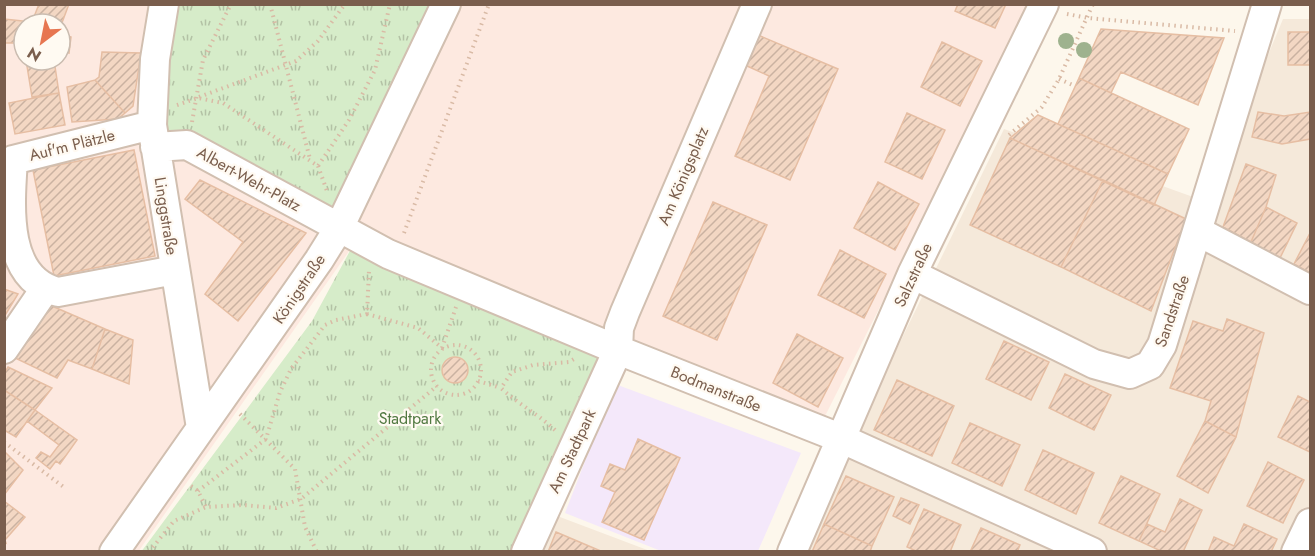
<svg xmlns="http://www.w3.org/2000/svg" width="1315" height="556" viewBox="0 0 1315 556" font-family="Jost,sans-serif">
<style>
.residential{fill:#f5e9da}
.commercial{fill:#fde9e0;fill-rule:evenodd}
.education{fill:#f4e8fa}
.grass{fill:url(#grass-tufts)}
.building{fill:url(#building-hatch);stroke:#e6bea3;stroke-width:1.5}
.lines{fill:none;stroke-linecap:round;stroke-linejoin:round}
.minor-casing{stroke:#d1bfb0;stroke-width:32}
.path{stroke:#d9baa5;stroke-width:4;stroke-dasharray:1.5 4.5;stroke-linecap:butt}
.minor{stroke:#fff;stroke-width:28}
.tree{fill:#9eb28e}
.labels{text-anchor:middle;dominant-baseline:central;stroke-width:4.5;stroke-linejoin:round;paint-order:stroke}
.street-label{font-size:16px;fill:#7a5e4d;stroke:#fffaf2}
.park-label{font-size:16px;fill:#517941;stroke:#fffaf2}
</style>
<defs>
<pattern id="grass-tufts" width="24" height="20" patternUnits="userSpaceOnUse" patternTransform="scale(1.5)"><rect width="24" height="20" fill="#d6ecc9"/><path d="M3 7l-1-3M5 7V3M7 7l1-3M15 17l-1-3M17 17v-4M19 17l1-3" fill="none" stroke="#b3c2a5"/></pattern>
<pattern id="building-hatch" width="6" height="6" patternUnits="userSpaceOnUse" patternTransform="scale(1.5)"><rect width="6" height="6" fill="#f3d7c3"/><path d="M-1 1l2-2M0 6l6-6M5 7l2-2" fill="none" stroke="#cab2a1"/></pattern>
</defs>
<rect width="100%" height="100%" fill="#fdf7ec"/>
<path class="residential" d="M1283 19H1310V551L802 552 844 457 1004 129 1207 202Z
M544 511 650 551 527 552Z"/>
<path class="commercial" d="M4 5H179L167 55 434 5H1032L818 430 352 247 138 552 5 551ZM24 24H60V60H24Z"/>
<path class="education" d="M615 384 801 453 758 551H661L565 513Z"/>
<path class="grass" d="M179 5H434L326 227 164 132 167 55Z
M352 247 612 358 528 551 141 552 312 321Z"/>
<path class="building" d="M39 4H69L60 28V24L32 22Z
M958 4H1006L995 28 955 11Z
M4 19 32 22 37 24H24V43H4Z
M1101 29 1224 38 1198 105 1121 72 1111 93 1079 78Z
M1288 32H1310V65H1288Z
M60 33 71 37 69 53 60 51Z
M758 35 838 69 790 180 735 156 769 76 745 65Z
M942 42 982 61 960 106 921 87Z
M102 52 141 53 133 106 125 113 95 80 99 77Z
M26 60H54L59 93 32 97Z
M1079 78 1189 129 1168 174 1058 124Z
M95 80 125 113 118 119 72 122 67 87Z
M59 93 65 125 15 134 9 103Z
M1258 112 1284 116 1310 112V139L1282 144 1252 137Z
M907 113 945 130 922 179 885 162Z
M1038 115 1168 174 1154 205 1010 138Z
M1010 138 1103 180 1061 267 970 225Z
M134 150 155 256 54 276 33 170Z
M1246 164 1276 175 1266 207 1251 242 1223 227Z
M200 180 306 233 238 321 205 294 243 242 185 199Z
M1103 180 1186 219 1151 311 1061 267Z
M878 182 919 204 895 250 854 228Z
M713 202 767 225 717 340 663 316Z
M1266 207 1297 223 1280 258 1251 242Z
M1310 233V273L1294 264Z
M840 250 886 274 864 318 818 295Z
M4 289 18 294 4 317Z
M45 303 105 329 92 369 68 360 57 378 15 358Z
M1227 319 1264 333 1236 437 1205 421 1211 401 1170 388 1193 321 1223 331Z
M105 329 133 340 129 384 92 369Z
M797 334 843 358 818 407 773 383Z
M1004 341 1049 362 1031 400 986 379Z
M442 370a13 13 0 1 1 26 0a13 13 0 1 1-26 0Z
M8 367 52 388 35 410 4 390V374Z
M1065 374 1111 395 1094 430 1049 408Z
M897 380 954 406 932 456 874 430Z
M4 390 35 410 16 437 4 430Z
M1298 396 1310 402V452L1278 437Z
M35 410 77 440 60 464 56 461 50 469 36 458 41 452 50 457 59 445 27 421Z
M1205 421 1236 437 1208 493 1177 476Z
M970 423 1020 445 1002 486 952 463Z
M638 439 680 458 644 540 602 522 615 492 601 486 610 464 625 470Z
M1043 450 1094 473 1076 514 1025 490Z
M4 451 23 470 4 495Z
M1268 462 1304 480 1283 523 1247 506Z
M846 476 894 497 872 546 824 524Z
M1121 476 1160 494 1139 541 1099 523Z
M901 498 919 505 910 524 893 516Z
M1180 499 1202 510 1183 552H1163L1139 541 1147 524 1165 532Z
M4 501 25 517 5 540 6 543 4 542Z
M924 509 961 525 950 552H918L907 547Z
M824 524 872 546 870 552H812Z
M1244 524 1277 539 1271 552H1208L1214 537 1234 546Z
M981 528 1020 545 1017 552H970Z
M556 532 603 552H548Z"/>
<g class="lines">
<g class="minor-casing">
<path id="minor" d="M164 4 155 59 152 125 201 428
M155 147 187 145 388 254 618 350 840 438 1092 552
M13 160C10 204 3 279 58 292L175 270
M13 160 152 125
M1199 232 1310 290
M912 274 1094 364 1130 374 1150 365 1162 345 1267 4
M4 349 45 289
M114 552 319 260 339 228 446 4
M526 552 618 350 619 328 625 312 757 4
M792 552 912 274 1044 4
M1296 552 1310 523"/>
</g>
<path class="path" d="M270 4 310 159
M1067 14 1088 18 1235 31
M1059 79 1075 86
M199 97 296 61 318 41 345 4
M177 105 198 98 223 103 318 166 349 120 375 70 390 4
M192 122 203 60 231 4
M1009 135 1042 107 1059 79 1093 4
M318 166 327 191
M404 233 489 4
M367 314 418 328 442 348 456 307
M431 370a25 25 0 1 1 50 0a25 25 0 1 1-50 0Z
M478 381 501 388
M240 414 295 469 305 527 317 552
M555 430C538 414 518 404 501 388L512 372 533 365 569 362 574 359
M4 442 65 488
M191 486 198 491 206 507
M198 491 266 439 280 392 291 369 325 325 336 320 367 314 369 271
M149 552 174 521 206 507 243 505 276 508 301 499 437 386"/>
<use href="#minor" class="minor"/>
</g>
<g class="tree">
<circle cx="1066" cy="41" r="8"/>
<circle cx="1084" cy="50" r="8"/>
</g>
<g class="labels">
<g class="street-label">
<text transform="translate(72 145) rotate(-14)">Auf'm Plätzle</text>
<text transform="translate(683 176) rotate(-67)">Am Königsplatz</text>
<text transform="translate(249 179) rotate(29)">Albert-Wehr-Platz</text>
<text transform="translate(166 216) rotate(81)">Linggstraße</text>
<text transform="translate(913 275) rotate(-65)">Salzstraße</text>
<text transform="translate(299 289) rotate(-56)">Königstraße</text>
<text transform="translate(1172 311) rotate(-71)">Sandstraße</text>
<text transform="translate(716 389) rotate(22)">Bodmanstraße</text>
<text transform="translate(572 451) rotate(-65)">Am Stadtpark</text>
</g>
<g class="park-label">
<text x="410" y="418">Stadtpark</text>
</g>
</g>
<rect width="1315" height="556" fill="none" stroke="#7a5e4d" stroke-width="12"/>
<g transform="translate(42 42) rotate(212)"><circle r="28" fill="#fffaf2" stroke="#cabcb0" stroke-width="1.5"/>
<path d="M0-4.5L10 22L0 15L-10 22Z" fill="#e77651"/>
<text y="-9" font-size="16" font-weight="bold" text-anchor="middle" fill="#7a5e4d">N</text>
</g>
</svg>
